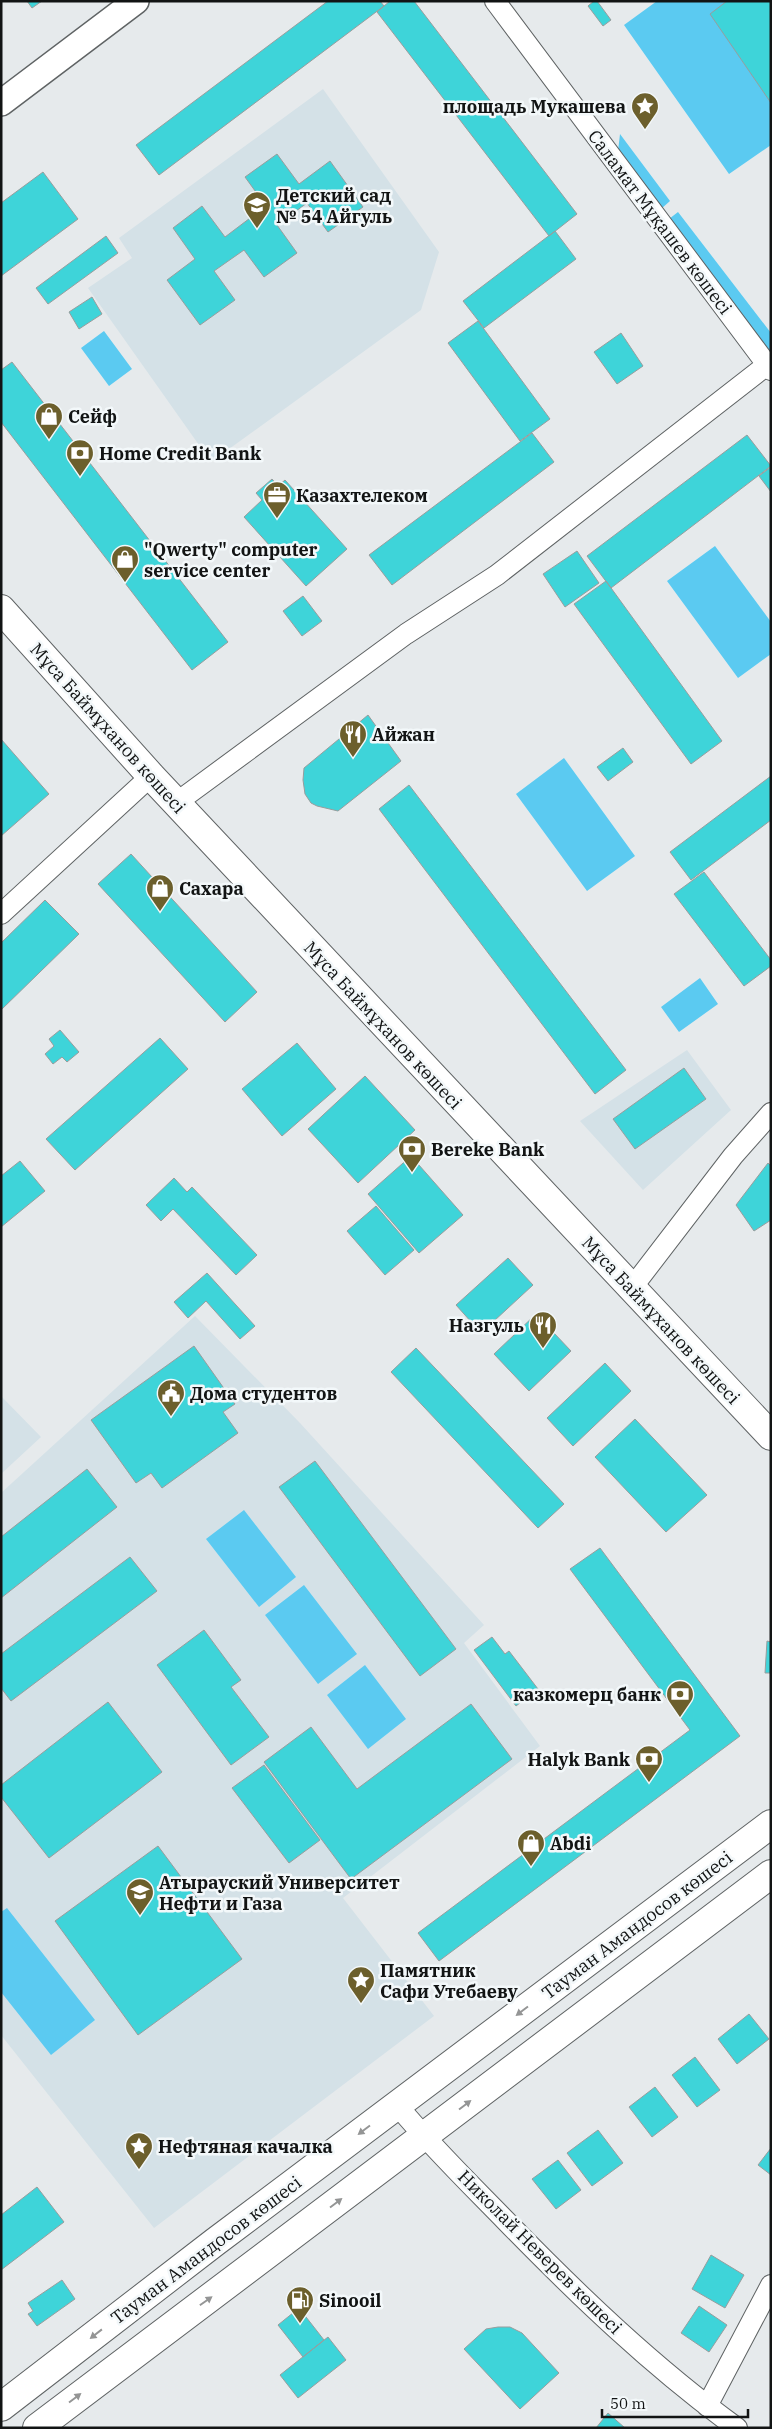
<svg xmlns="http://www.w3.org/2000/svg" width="772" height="2429" viewBox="0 0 772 2429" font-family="'IBM Plex Serif',serif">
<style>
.built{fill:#d4e1e7}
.green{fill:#5bcaf1}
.building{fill:#3ed4d9;stroke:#989d9d}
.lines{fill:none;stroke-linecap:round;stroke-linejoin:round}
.minor-casing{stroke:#5f6364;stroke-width:22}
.tertiary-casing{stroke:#5f6364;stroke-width:28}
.primary-casing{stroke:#5f6364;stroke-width:30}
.minor{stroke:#fff;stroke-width:20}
.tertiary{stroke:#fff;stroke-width:25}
.primary{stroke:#fff;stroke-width:28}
.oneway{fill:#949595}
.labels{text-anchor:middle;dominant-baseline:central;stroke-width:5;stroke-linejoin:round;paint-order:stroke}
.poi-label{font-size:18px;font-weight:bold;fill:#121414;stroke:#f3f8fa;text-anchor:start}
.street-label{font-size:18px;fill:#121414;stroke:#f3f8fa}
</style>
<rect width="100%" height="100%" fill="#e6eaec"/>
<path class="built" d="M323 89 439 252 421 310 211 462 88 288 132 258 119 238Z
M687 1050 731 1110 643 1190 580 1121Z
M195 1316 300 1423 484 1625 464 1643 540 1746 343 1898 434 2016 154 2228 1 2035V1493Z
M1 1396 41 1437 1 1474Z"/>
<path class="green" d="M657 1H771V145L729 174 624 25Z
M620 134 670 201 661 209 618 151Z
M678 212 771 333V353L669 219Z
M104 331 132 369 109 386 81 348Z
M715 546 771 622V654L738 678 667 581Z
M564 758 635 856 587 891 516 794Z
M700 978 718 1004 679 1032 661 1007Z
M244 1510 296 1577 259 1607 206 1539Z
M304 1585 357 1654 318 1684 265 1615Z
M365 1665 406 1719 368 1749 327 1695Z
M7 1908 95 2020 51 2055 1 1992V1912Z"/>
<path class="building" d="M27 1H42L32 8Z
M328 1H380L384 6 159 175 136 145Z
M390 1H414L577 214 549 236 377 12Z
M594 1H597L611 20 603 26 588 6Z
M727 1H771V103L710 14Z
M277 154 299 184 330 161 363 207 328 232 307 203 277 225 297 253 264 277 244 250 214 271 235 300 200 325 167 280 195 259 173 228 202 206 225 237 266 206 245 177Z
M43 172 78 219 1 276V203Z
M555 231 576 259 484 328 463 301Z
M106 236 118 253 48 304 36 288Z
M92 297 102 314 79 329 69 312Z
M478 321 550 419 520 441 448 343Z
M621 333 643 366 617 384 594 352Z
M12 362 228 642 192 670 1 422V370Z
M532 433 554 462 392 585 369 555Z
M747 435 771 466 611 588 587 556Z
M771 467V492L759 476Z
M272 479 278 486 285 480 347 549 306 586 244 517 262 500 256 493Z
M577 551 599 583 565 607 543 574Z
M606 581 722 741 691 764 574 604Z
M303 596 322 621 302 636 283 611Z
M368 715 401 761 338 811 317 806 311 803 305 794 303 780 304 768Z
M1 739 49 794 1 836Z
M623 748 633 762 608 781 597 767Z
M771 776V820L691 880 670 852Z
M409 785 626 1070 595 1094 379 809Z
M131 854 257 992 225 1022 98 884Z
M704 872 771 960V966L744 986 674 894Z
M45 900 79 934 1 1010V943Z
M60 1030 79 1052 67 1062 62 1057 53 1064 45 1054 54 1046 49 1039Z
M160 1038 188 1069 75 1170 46 1139Z
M297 1043 336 1089 282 1136 242 1089Z
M684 1068 706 1099 635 1149 613 1119Z
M365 1076 415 1130 358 1183 308 1129Z
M411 1156 463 1215 419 1253 368 1194Z
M20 1161 45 1191 1 1227V1176Z
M768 1163 771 1166V1220L754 1231 736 1205Z
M174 1178 187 1192 192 1187 257 1255 236 1275 173 1209 161 1221 146 1205Z
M376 1206 414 1250 385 1275 347 1231Z
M508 1258 533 1285 481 1333 456 1305Z
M207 1273 255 1326 240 1339 206 1301 188 1318 174 1302Z
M536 1314 571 1351 529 1391 494 1354Z
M194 1346 235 1404 223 1412 238 1433 162 1488 151 1473 136 1483 91 1420Z
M416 1348 564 1504 538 1528 391 1372Z
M605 1363 631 1391 573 1446 547 1418Z
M635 1419 707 1495 666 1532 595 1457Z
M315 1461 456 1649 420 1676 279 1487Z
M87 1469 117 1507 1 1598V1537Z
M600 1548 740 1736 439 1961 418 1933 690 1730 570 1569Z
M130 1557 157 1591 11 1701 1 1688V1654Z
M204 1630 241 1680 231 1687 269 1737 231 1765 157 1665Z
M492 1637 505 1654 509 1651 538 1689 516 1706 474 1650Z
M767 1641 771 1642V1673H765Z
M108 1702 162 1772 49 1858 1 1797V1785Z
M471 1704 512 1759 351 1879 264 1762 311 1727 357 1789Z
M264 1765 320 1840 289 1863 232 1788Z
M158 1846 242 1959 138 2035 55 1921Z
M749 2014 769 2039 737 2064 718 2039Z
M695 2057 720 2090 697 2107 672 2075Z
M655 2087 678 2117 652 2137 629 2107Z
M598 2130 623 2163 592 2186 567 2153Z
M771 2148V2175L758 2165Z
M558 2160 581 2190 556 2209 532 2179Z
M37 2187 64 2222 1 2270V2215Z
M711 2255 744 2275 725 2308 692 2289Z
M62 2280 75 2299 37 2326 28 2314 33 2311 28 2303Z
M699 2306 727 2325 709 2352 681 2333Z
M299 2308 324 2340 303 2357 278 2325Z
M498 2327H510L522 2333 559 2373 520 2409 464 2349 486 2329Z
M328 2337 346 2360 298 2398 280 2375Z
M608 2413 625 2428H596Z"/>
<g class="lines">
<g class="minor-casing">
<path id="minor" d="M495 1 771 370
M176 803 406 634 497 575 767 365
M1 914 151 776
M631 1289 733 1156 771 1113
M397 2105C431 2146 469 2183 506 2221 578 2295 653 2367 737 2428
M707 2406 771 2285"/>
</g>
<g class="tertiary-casing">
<path id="tertiary" d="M1 103 136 1"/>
</g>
<g class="primary-casing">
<path id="primary" d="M1 609 151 776 771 1436
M1 2407 215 2242 771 1824
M37 2428 771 1874"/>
</g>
<use href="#minor" class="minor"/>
<use href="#tertiary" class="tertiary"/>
<use href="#primary" class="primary"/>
</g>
<defs><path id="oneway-solid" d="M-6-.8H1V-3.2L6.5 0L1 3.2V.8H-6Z" transform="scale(1.25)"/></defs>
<g class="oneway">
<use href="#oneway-solid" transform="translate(522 2011) rotate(143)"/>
<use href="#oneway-solid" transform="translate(465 2105) rotate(-37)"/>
<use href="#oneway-solid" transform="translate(364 2130) rotate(143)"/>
<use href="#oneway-solid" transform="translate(336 2203) rotate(-37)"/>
<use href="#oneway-solid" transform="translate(206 2301) rotate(-35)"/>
<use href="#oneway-solid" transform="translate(96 2334) rotate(142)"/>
<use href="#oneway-solid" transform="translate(75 2398) rotate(-37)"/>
</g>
<defs>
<g id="sight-pin" transform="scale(1.4375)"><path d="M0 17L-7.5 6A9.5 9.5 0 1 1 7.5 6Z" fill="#6c5f2c" stroke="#f3f8fa"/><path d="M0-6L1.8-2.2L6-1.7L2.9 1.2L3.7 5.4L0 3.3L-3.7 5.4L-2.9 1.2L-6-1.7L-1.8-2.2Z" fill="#fff"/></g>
<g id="school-pin" transform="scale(1.4375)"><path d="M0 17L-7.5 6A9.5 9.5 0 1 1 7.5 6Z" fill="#6c5f2c" stroke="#f3f8fa"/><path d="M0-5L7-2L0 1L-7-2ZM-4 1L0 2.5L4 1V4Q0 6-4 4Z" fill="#fff"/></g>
<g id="shop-pin" transform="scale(1.4375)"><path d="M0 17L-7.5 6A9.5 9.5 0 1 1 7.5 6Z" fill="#6c5f2c" stroke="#f3f8fa"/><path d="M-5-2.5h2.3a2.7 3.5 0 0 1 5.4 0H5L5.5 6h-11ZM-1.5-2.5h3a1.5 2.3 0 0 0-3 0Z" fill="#fff"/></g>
<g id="bank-pin" transform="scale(1.4375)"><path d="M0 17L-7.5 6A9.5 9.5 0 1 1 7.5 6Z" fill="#6c5f2c" stroke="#f3f8fa"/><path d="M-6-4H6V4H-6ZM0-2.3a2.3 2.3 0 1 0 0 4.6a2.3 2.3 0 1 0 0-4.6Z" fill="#fff"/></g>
<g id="office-pin" transform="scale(1.4375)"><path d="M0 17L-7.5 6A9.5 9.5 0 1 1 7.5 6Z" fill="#6c5f2c" stroke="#f3f8fa"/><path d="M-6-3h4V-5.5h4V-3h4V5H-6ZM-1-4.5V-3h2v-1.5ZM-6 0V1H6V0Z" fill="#fff"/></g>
<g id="restaurant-pin" transform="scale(1.4375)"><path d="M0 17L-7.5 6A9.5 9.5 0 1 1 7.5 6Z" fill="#6c5f2c" stroke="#f3f8fa"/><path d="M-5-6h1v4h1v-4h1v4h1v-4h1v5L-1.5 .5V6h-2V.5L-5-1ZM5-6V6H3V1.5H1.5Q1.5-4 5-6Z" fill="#fff"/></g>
<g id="civic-pin" transform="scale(1.4375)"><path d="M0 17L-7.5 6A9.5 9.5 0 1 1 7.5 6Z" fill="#6c5f2c" stroke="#f3f8fa"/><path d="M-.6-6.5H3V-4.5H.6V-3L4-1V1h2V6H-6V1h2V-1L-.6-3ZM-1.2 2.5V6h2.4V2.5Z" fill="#fff"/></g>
<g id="university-pin" transform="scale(1.4375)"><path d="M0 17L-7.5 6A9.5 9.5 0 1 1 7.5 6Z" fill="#6c5f2c" stroke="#f3f8fa"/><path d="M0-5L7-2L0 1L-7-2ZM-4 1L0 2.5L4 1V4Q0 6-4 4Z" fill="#fff"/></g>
<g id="fuel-pin" transform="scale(1.4375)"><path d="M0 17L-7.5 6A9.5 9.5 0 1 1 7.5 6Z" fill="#6c5f2c" stroke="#f3f8fa"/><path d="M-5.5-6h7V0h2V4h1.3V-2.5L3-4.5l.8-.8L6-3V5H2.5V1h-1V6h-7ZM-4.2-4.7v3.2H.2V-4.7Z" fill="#fff"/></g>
</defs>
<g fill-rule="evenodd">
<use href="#sight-pin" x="645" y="106"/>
<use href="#school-pin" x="257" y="205"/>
<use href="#shop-pin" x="49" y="416"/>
<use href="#bank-pin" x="80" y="453"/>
<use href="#office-pin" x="277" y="495"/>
<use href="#shop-pin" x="125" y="559"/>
<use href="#restaurant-pin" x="353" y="734"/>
<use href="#shop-pin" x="160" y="888"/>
<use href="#bank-pin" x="412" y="1149"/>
<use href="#restaurant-pin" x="543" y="1325"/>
<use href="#civic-pin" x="171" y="1393"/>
<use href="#bank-pin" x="680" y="1694"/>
<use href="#bank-pin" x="649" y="1759"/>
<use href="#shop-pin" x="531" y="1843"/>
<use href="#university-pin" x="140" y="1892"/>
<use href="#sight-pin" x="361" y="1980"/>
<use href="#sight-pin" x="139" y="2146"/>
<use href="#fuel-pin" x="300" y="2300"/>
</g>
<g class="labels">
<g class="poi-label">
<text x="626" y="106" text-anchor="end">площадь Мукашева</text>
<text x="276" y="195">Детский сад<tspan x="276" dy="21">№ 54 Айгуль</tspan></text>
<text x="68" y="416">Сейф</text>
<text x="99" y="453">Home Credit Bank</text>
<text x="296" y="495">Казахтелеком</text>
<text x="144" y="549">"Qwerty" computer<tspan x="144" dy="21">service center</tspan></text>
<text x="372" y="734">Айжан</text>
<text x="179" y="888">Сахара</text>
<text x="431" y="1149">Bereke Bank</text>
<text x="524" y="1325" text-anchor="end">Назгуль</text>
<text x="190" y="1393">Дома студентов</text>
<text x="661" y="1694" text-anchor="end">казкомерц банк</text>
<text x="630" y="1759" text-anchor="end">Halyk Bank</text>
<text x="550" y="1843">Abdi</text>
<text x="159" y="1882">Атырауский Университет<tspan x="159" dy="21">Нефти и Газа</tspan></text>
<text x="380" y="1970">Памятник<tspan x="380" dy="21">Сафи Утебаеву</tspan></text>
<text x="158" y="2146">Нефтяная качалка</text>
<text x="319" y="2300">Sinooil</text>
</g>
<g class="street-label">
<text transform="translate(660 222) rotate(53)">Саламат Мұқашев көшесі</text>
<text transform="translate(108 728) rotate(48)">Мұса Баймұханов көшесі</text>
<text transform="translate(383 1025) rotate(47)">Мұса Баймұханов көшесі</text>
<text transform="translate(661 1320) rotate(47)">Мұса Баймұханов көшесі</text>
<text transform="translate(637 1925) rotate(-37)">Тауман Амандосов көшесі</text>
<text transform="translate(206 2250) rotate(-37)">Тауман Амандосов көшесі</text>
<text transform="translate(540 2252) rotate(45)">Николай Неверев көшесі</text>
</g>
</g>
<rect width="772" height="2429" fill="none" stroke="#121414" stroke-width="5"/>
<path d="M602 2409v8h146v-8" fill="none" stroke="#121414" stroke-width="2.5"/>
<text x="610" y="2409" font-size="15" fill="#121414" stroke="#f3f8fa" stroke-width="4" paint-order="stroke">50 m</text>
</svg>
